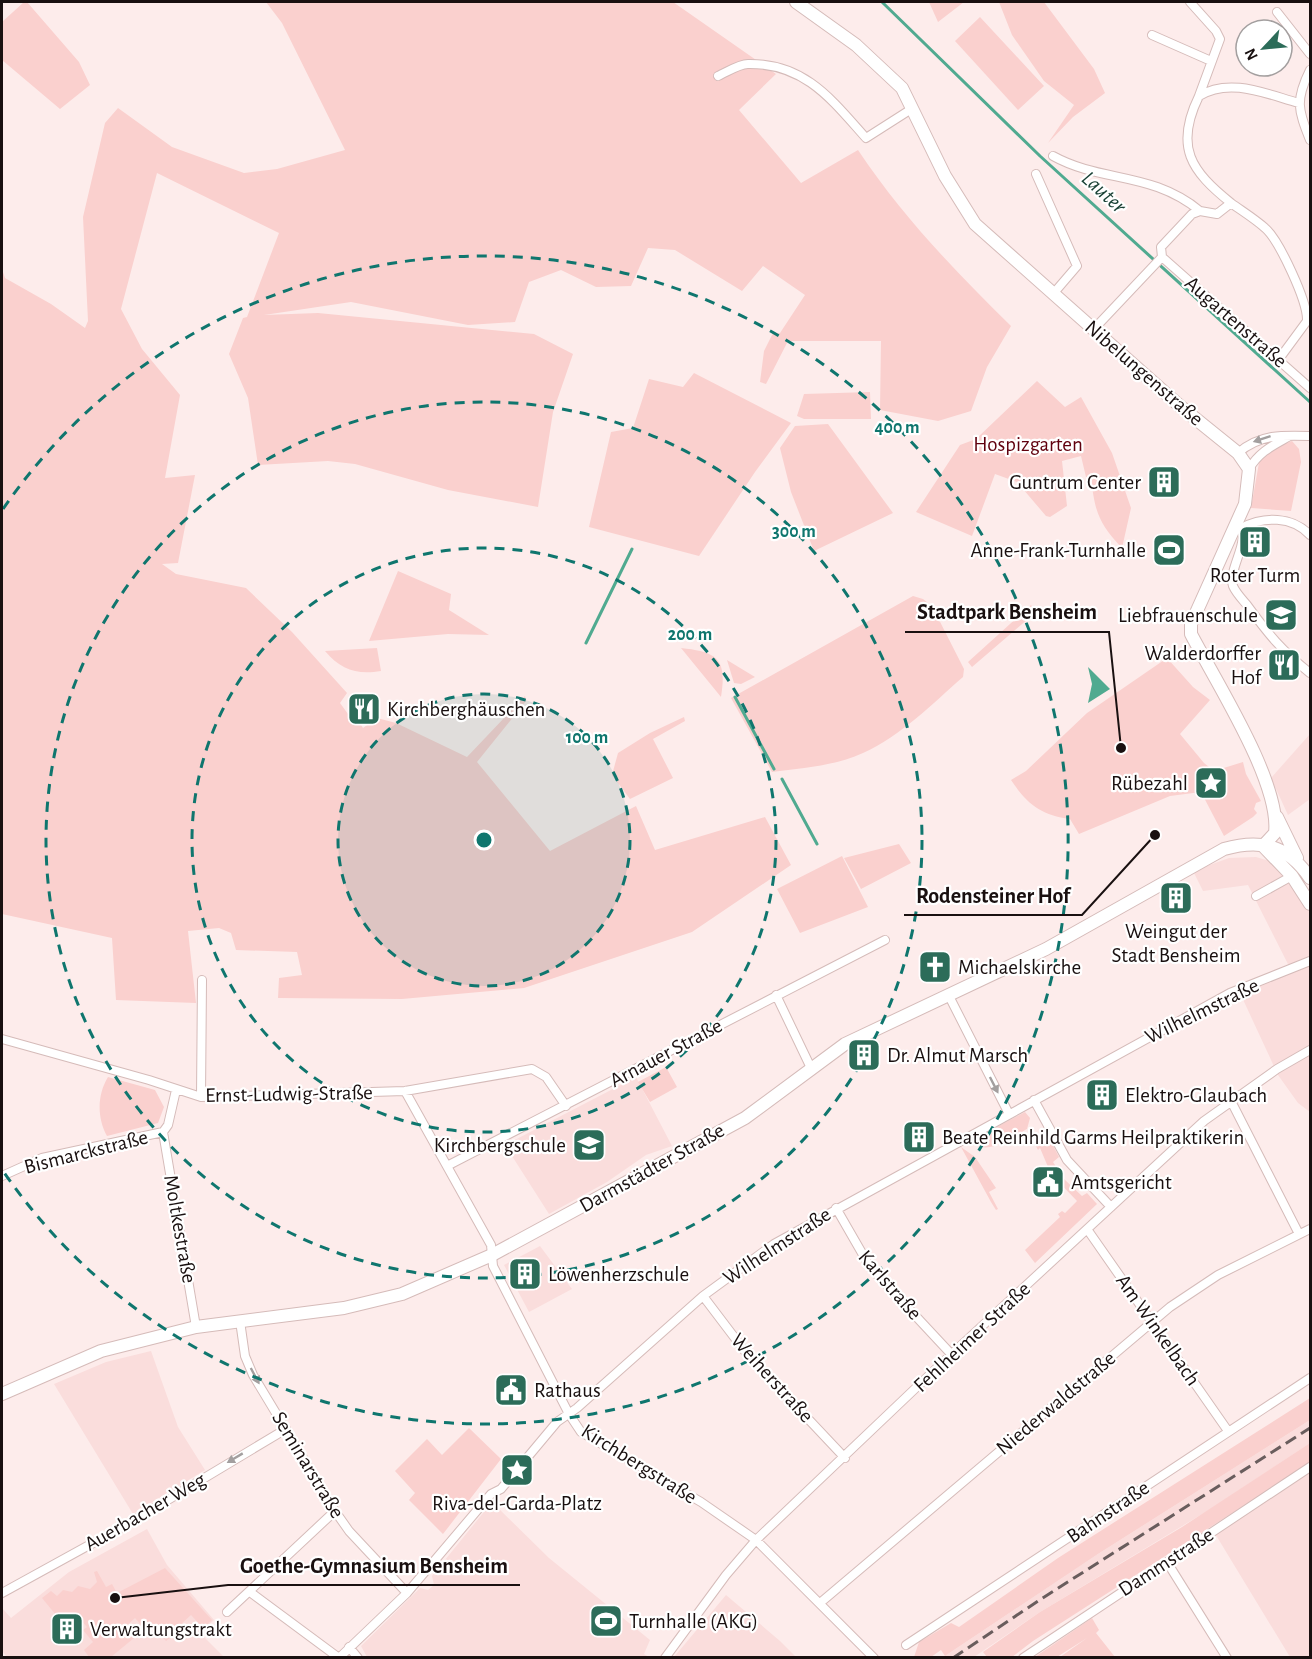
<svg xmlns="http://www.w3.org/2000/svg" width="1312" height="1659" viewBox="0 0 1312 1659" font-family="'Alegreya Sans',sans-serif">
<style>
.built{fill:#fadddc}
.green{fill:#fad0ce}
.water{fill:#50aa90}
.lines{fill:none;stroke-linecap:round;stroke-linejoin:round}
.stream{stroke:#50aa90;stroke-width:3}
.street-casing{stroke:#d5bbb9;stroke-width:10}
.primary-casing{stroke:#d5bbb9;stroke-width:14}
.street{stroke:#fff;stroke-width:8}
.primary{stroke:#fff;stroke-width:12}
.rail{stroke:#695d5d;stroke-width:3;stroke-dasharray:12 6;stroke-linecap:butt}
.oneway{fill:#a39f9f}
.ring{fill:none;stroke:#0f766e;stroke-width:3;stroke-dasharray:10 8}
.labels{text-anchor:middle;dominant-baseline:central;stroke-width:4.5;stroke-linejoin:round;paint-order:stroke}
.street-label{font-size:21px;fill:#191010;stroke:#fff}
.park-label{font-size:21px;fill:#60000e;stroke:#fff}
.poi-label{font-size:21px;fill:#191010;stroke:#fff;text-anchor:start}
.water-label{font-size:22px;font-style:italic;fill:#1a4236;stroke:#fff}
.centre{fill:#0f766e;stroke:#fff;stroke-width:3}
.ring-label{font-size:18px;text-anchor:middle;font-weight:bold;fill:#0f766e;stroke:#fff;stroke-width:4.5;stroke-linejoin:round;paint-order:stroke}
.leader{fill:none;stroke:#191010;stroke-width:2}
.callout-dot{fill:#191010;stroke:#fff;stroke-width:2}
.callout-label{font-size:22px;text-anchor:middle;font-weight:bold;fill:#191010;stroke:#fff;stroke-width:4.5;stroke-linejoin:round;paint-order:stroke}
</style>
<rect width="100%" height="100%" fill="#fdeceb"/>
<path class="built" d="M1310 734V799L1288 815 1271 778Z
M1256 857 1273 862 1310 913V1112L1298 1103 1278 1075 1240 993 1292 972 1248 885 1203 891 1193 871 1229 858Z
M636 1077 672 1146 646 1155 607 1182 549 1214 505 1145Z
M540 1246 572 1289 529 1312 504 1265Z
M151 1351 178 1427 205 1470 133 1514 54 1384 106 1362Z
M1310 1420V1443L1212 1508 1040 1612 974 1657 945 1656 1098 1554Z
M1310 1463V1657H1290L1211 1527Z
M492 1502 549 1558 650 1640 644 1654 649 1657H367L361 1646 420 1588 428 1590 434 1585 432 1576Z
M147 1529 167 1565 214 1620 200 1633 224 1657H7L2 1651V1608L11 1618 69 1572Z
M726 1595 780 1641 796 1657H674Z"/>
<path class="green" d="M24 2H27L79 62 90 85 60 109 2 60V22Z
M266 2H673L776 74 739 110 801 183 858 150C902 216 955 271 1011 326L987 367 971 411 938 421 880 410 881 341H788L766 384 760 382 764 351 773 333H780L805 295 763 266 742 291 675 250 648 248 631 286 596 287 561 270 529 282 515 322 468 325 351 302 264 315 318 313 534 334 573 354 553 412 538 507 448 490 355 464 328 461 258 465 248 398 229 354 243 318 247 317 279 233 157 173 121 309 142 349 180 395 165 478 195 475 178 563 162 564 176 574 246 588 292 632 347 693 340 703 348 714 354 713 363 728 377 718 396 723 467 757 525 696 526 701 477 762 550 851 636 806 655 850 765 817 791 865 692 932 524 988 402 999 278 998 279 978 302 975 297 952 236 950 231 933 219 928 188 931 196 1003 116 1000 112 938 2 914V269L5 278 51 304 85 328 88 321 83 217 105 123 118 108 172 147 244 173 277 169 345 150 282 23Z
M929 2H964L938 22Z
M999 2H1044L1094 69 1105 93 1073 117 1048 143 1074 105 1044 81 1012 35Z
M980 17 1044 86 1018 110 955 41Z
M694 373 791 423 755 472 699 556 589 527 611 432 633 428 649 379 683 387Z
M1037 381 1065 407 1081 397 1112 453 1131 508 1122 548C1098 523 1095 511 1091 478L1086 477 1081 456 1062 461 1067 506 1050 517 1046 516 1017 482 995 474 972 536 916 512 960 445 976 439Z
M870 392 871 419H804L797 416 804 394Z
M828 424 893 513 814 551 791 492 780 448 795 426Z
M1292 441 1299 449 1301 462 1291 511 1251 508 1260 457 1280 445Z
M398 571 451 594 449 610 489 635 448 634 369 641Z
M913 596 923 599 932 606 964 669 963 677C932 704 901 736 863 753 835 766 802 768 772 772L731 698Z
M1031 605 1036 612 972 667 968 662Z
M377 648 381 671C357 675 341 670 325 651Z
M681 648C718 652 727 659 721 697Z
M1167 658 1193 687 1210 700 1180 734 1204 763 1214 771 1243 762 1246 774 1261 801 1256 803 1254 809 1257 813 1253 817 1224 836 1201 792 1170 796 1079 834 1070 819C1041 815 1027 804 1011 780L1026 771 1087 713Z
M727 660 755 677 741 684 734 683Z
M684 717 685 721 653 739 673 778 630 799 612 775 618 753 650 733Z
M899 844 911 863 861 889 844 858Z
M842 856 868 907 800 933 777 889Z
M666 1067 677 1087 650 1102 638 1082Z
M108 1077 155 1090 164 1107 158 1123 107 1136C97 1118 97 1095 108 1077Z
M1025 1112 1030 1118 1027 1129C1014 1136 981 1160 974 1139Z
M1042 1133 1047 1134 1059 1157 1053 1162 1064 1179 1082 1196 1087 1193 1097 1204 1035 1263 1025 1250 1060 1217 1058 1214 1062 1211 1065 1213 1077 1201 1051 1174 1040 1148 1038 1150 1032 1139Z
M961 1147 975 1157 996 1188 989 1192 998 1209 996 1210 991 1202Z
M1310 1398V1420L1098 1554 945 1656 941 1650 931 1657H914L919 1642 951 1623 959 1627 1058 1558Z
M469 1428 501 1459 443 1534 409 1500 415 1493 395 1471 427 1439 442 1455Z
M1310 1443V1463L1033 1641 1012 1657H987L983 1652 1040 1612 1182 1527Z
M165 1568 212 1620 203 1628 191 1615 169 1635 170 1638 166 1641 149 1622 143 1627 135 1618 125 1627 134 1638 111 1657H89L84 1650 93 1642 83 1630 87 1627 79 1618 75 1622 73 1619 65 1626 42 1598 51 1591 57 1596 63 1590 72 1592 78 1586 90 1589 97 1582 94 1572 97 1571 106 1587 112 1584 117 1593Z
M1092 1618 1099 1630 1096 1633 1115 1657H1060L1087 1638 1057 1657H1035Z"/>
<path class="water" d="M1088 667 1110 689 1088 703 1092 684Z"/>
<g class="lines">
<path class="stream" d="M882 2 1040 156 1310 402
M586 643 632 549
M735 697 774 769
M782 779 817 844"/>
<g class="street-casing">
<path id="street" d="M1190 2 1216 31 1220 39 1199 96
M1277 12 1310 54
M1152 35 1211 61
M1310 70C1295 100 1298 110 1310 140
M718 76C727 72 739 64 748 64 805 63 832 100 866 138L913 108
M1053 156C1102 183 1151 171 1200 211
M1036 174 1077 266 1053 294
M1231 203C1242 211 1255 219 1265 228 1279 240 1308 302 1307 321L1279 359
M1162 257 1161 247 1192 214 1200 211 1217 214 1231 203C1191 171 1174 147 1199 96 1230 77 1266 94 1299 103
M1162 257 1310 388
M1093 330 1162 257
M1238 453C1260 434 1283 435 1310 436
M1249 469C1259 452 1272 446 1288 437
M1236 524C1255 536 1227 568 1233 586 1236 593 1242 599 1247 605 1269 635 1281 650 1310 673
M1241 528C1264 516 1292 516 1310 535
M1256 896 1292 876
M776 995 811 1068
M949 996 1009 1114
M2 1039 149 1080 201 1097 405 1091 532 1069 546 1077 566 1106
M405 1091 491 1245 493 1266 569 1414 581 1432 701 1502 756 1540 874 1658
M201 1097 202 980
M1034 1100 1067 1160 1111 1207
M1231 1101 1299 1234
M163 1132 196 1327
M447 1166 885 940
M2 1176 42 1158 163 1132 168 1125 176 1090
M836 1208 870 1267 952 1355
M1087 1229 1228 1431
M703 1296 747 1354 845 1458
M240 1321 245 1356 253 1375 335 1511 349 1531 407 1593
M1167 1562 1227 1658
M250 1592 339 1658
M2 1593 131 1522 286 1429
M820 1603 1170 1307 1218 1275 1310 1229
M227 1612 335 1511
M906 1645 1310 1378
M349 1647 358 1658
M339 1658 407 1593 491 1494 501 1489 557 1422 577 1408 703 1296 774 1244 1230 993 1310 961
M665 1658 726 1575 756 1540 941 1364 1204 1121 1277 1069 1310 1050
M1023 1658 1310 1467"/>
</g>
<g class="primary-casing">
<path id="primary" d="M796 2 856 45 902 88 945 176 975 224 1181 407 1238 453 1249 469 1245 504 1191 624V634C1216 682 1281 783 1275 833L1263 846
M1277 817 1297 858
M1263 846 1292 876 1310 904
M2 1394 101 1351 196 1327 344 1308 402 1294 492 1255 745 1118 845 1044 1046 949 1224 849C1262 838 1288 846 1310 878"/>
</g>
<use href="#street" class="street"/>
<use href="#primary" class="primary"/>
<path class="rail" d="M953 1658 1041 1599 1310 1428"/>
</g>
<defs><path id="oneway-solid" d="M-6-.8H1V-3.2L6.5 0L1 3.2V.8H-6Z" transform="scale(1.5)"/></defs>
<g class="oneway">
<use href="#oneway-solid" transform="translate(1262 439) rotate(162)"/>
<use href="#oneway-solid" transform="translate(994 1085) rotate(63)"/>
<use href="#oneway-solid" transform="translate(255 1376) rotate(62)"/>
<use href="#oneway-solid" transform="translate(235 1458) rotate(149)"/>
</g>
<circle cx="484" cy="840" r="146" fill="#0f766e" fill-opacity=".12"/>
<g class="ring">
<circle cx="484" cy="840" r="146"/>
<circle cx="484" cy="840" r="292"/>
<circle cx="484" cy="840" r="438"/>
<path d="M3 509A584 584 0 1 1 3 1171"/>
</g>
<defs>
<g id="building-square" transform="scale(1.725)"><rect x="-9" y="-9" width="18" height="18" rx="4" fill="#2c6c59" stroke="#fff"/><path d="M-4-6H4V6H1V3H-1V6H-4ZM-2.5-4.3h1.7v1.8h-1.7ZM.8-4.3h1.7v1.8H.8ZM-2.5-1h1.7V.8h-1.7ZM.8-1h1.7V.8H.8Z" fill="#fff"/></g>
<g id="stadium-square" transform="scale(1.725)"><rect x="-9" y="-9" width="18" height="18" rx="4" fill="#2c6c59" stroke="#fff"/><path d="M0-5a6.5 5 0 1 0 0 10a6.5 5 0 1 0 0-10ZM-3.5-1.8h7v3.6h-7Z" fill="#fff"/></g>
<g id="school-square" transform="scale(1.725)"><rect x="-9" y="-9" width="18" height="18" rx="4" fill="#2c6c59" stroke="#fff"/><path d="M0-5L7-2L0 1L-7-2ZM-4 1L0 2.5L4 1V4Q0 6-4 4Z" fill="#fff"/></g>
<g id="restaurant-square" transform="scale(1.725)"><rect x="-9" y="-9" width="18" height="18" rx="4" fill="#2c6c59" stroke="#fff"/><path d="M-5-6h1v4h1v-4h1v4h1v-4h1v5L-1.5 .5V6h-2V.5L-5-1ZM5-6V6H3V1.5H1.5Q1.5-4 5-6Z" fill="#fff"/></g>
<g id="sight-square" transform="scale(1.725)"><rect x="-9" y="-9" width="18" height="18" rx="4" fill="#2c6c59" stroke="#fff"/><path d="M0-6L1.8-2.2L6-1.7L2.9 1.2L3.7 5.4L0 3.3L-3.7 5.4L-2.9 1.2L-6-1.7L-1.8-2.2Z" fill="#fff"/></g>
<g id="church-square" transform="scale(1.725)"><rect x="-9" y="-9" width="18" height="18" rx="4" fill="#2c6c59" stroke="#fff"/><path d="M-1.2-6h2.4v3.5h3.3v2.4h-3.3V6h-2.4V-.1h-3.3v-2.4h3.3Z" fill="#fff"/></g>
<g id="civic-square" transform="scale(1.725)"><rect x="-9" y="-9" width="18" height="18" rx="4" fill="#2c6c59" stroke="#fff"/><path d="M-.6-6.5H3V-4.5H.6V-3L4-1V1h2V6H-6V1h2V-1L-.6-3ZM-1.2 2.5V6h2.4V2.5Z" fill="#fff"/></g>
</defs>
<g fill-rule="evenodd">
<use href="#building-square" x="1164" y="482"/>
<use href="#building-square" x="1255" y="542"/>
<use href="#stadium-square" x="1169" y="550"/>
<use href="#school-square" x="1281" y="615"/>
<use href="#restaurant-square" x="1284" y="665"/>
<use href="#restaurant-square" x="364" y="709"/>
<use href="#sight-square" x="1211" y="783"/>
<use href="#building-square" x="1176" y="898"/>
<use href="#church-square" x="935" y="967"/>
<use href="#building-square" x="864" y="1055"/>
<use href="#building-square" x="1102" y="1095"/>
<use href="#building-square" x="919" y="1137"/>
<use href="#school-square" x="589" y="1145"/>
<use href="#civic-square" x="1048" y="1182"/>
<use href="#building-square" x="525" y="1274"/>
<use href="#civic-square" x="511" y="1390"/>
<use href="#sight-square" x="517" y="1470"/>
<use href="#stadium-square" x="606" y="1621"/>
<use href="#building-square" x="67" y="1629"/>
</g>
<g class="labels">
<g class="street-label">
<text transform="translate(1236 322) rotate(41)">Augartenstraße</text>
<text transform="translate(1144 373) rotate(41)">Nibelungenstraße</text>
<text transform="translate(1202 1011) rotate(-26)">Wilhelmstraße</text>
<text transform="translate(666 1053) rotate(-28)">Arnauer Straße</text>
<text transform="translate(289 1094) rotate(-1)">Ernst-Ludwig-Straße</text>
<text transform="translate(86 1152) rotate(-14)">Bismarckstraße</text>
<text transform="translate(652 1168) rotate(-29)">Darmstädter Straße</text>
<text transform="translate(180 1229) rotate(80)">Moltkestraße</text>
<text transform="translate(777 1246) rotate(-33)">Wilhelmstraße</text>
<text transform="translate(890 1285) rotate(49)">Karlstraße</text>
<text transform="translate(1158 1330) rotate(55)">Am Winkelbach</text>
<text transform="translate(972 1337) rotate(-43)">Fehlheimer Straße</text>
<text transform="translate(772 1378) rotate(48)">Weiherstraße</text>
<text transform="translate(1056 1403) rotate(-40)">Niederwaldstraße</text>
<text transform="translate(639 1464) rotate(32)">Kirchbergstraße</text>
<text transform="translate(308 1465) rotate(59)">Seminarstraße</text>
<text transform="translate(145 1512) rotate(-30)">Auerbacher Weg</text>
<text transform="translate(1108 1512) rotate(-34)">Bahnstraße</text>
<text transform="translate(1166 1562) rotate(-33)">Dammstraße</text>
</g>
<g class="park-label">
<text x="1028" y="444">Hospizgarten</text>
</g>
<g class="poi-label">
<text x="1141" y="482" text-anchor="end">Guntrum Center</text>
<text x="1146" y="550" text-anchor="end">Anne-Frank-Turnhalle</text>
<text x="1255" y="575" text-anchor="middle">Roter Turm</text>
<text x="1258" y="615" text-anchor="end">Liebfrauenschule</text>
<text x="1261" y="653" text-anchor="end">Walderdorffer<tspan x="1261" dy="24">Hof</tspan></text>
<text x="387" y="709">Kirchberghäuschen</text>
<text x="1188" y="783" text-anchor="end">Rübezahl</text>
<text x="1176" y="931" text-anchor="middle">Weingut der<tspan x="1176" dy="24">Stadt Bensheim</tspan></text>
<text x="958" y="967">Michaelskirche</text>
<text x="887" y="1055">Dr. Almut Marsch</text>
<text x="1125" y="1095">Elektro-Glaubach</text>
<text x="942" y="1137">Beate Reinhild Garms Heilpraktikerin</text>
<text x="566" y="1145" text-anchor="end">Kirchbergschule</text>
<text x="1071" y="1182">Amtsgericht</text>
<text x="548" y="1274">Löwenherzschule</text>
<text x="534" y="1390">Rathaus</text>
<text x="517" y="1503" text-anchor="middle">Riva-del-Garda-Platz</text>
<text x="629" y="1621">Turnhalle (AKG)</text>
<text x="90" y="1629">Verwaltungstrakt</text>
</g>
<g class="water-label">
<text transform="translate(1104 192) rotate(42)">Lauter</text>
</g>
</g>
<circle cx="484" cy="840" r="9" class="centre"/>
<g class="ring-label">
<text x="897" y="433">400 m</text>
<text x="794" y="537">300 m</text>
<text x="690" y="640">200 m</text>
<text x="587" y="743">100 m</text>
</g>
<path class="leader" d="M1121 748L1109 632H905M1155 835L1082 915H904M115 1598L228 1585H520"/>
<g class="callout-dot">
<circle cx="1121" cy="748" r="6"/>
<circle cx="1155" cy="835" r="6"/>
<circle cx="115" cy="1598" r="6"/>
</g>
<g class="callout-label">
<text x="1007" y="619">Stadtpark Bensheim</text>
<text x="993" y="903">Rodensteiner Hof</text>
<text x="374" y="1573">Goethe-Gymnasium Bensheim</text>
</g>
<rect width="1312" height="1659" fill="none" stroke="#191010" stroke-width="6"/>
<g transform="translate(1264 48) rotate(244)"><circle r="28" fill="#ffffff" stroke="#a39f9f" stroke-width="1.5"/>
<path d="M0-4.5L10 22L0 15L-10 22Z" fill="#2c6c59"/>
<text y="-9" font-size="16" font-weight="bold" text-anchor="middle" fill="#191010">N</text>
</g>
</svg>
